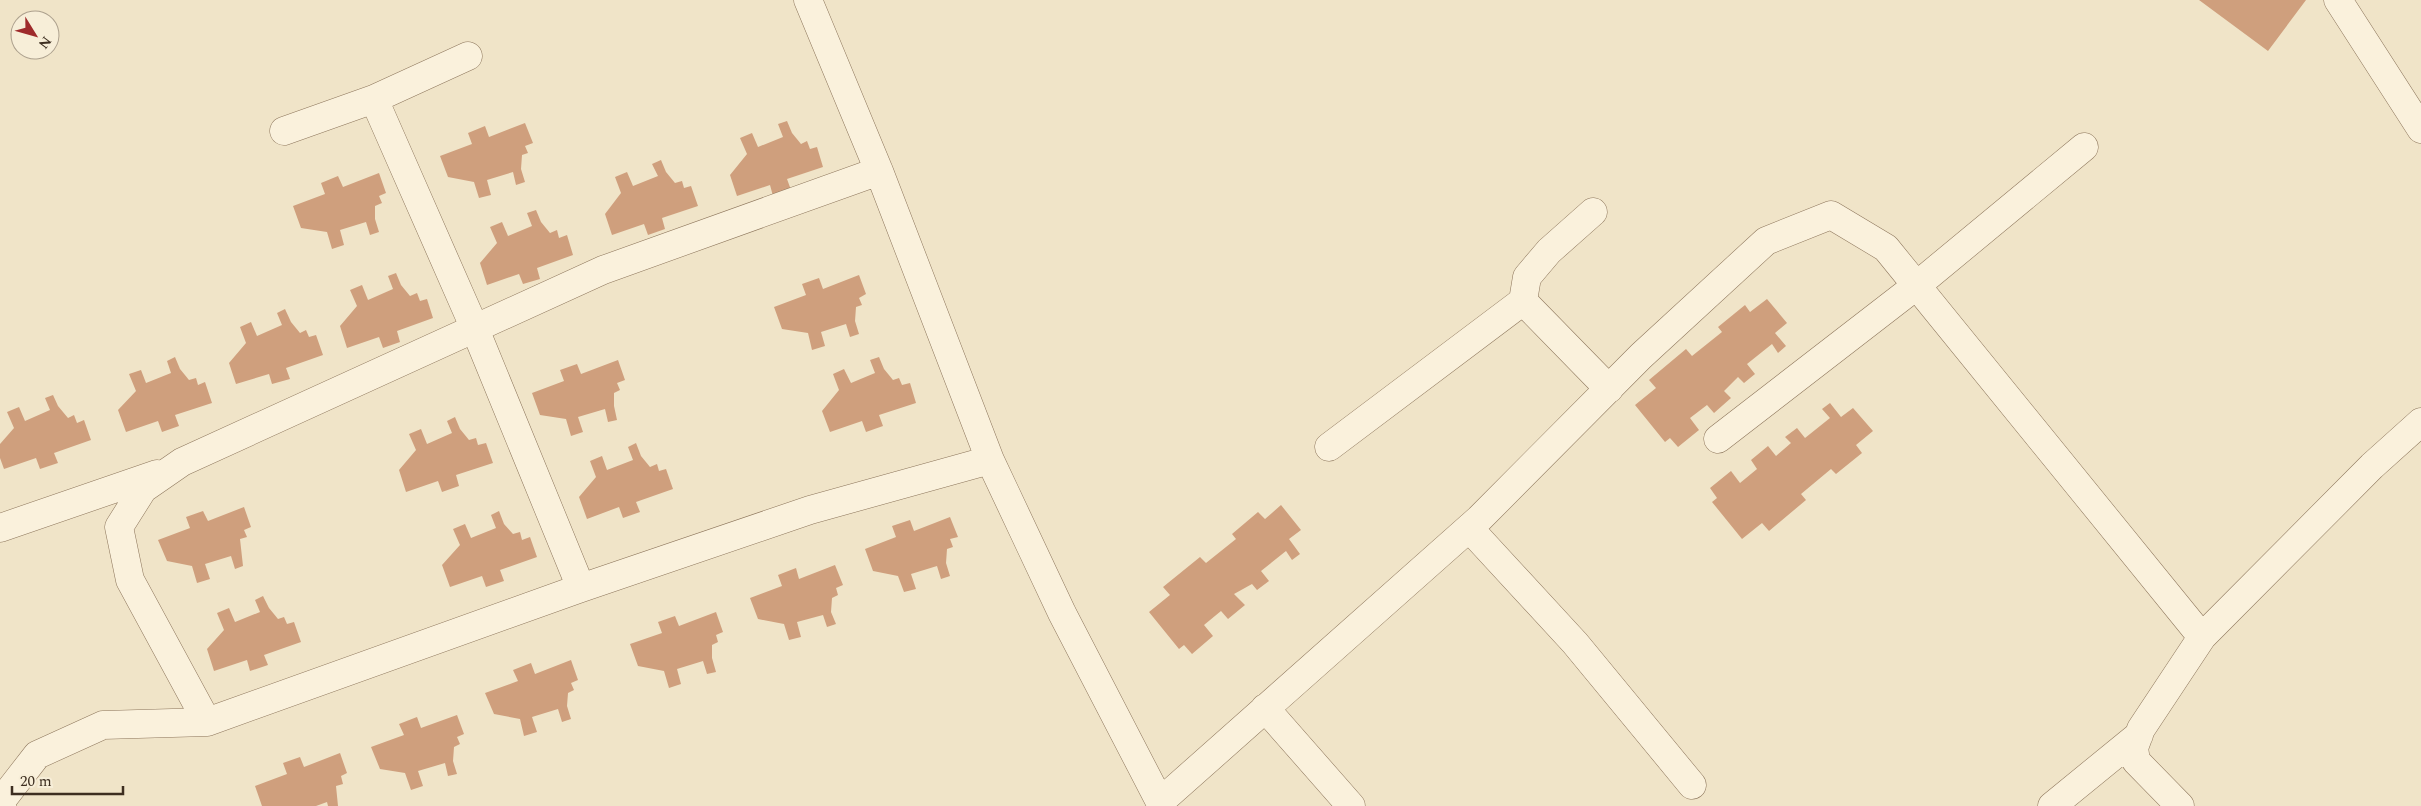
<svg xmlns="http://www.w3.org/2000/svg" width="2421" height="806" viewBox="0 0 2421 806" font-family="Spectral,serif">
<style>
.building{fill:#cf9f7d}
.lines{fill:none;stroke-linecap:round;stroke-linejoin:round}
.minor-casing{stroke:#8d765c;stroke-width:29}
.minor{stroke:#faf1dc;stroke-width:28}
</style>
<rect width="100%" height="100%" fill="#f0e4c8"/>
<path class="building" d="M2199 0H2306L2268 51Z
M787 121 792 133 801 144 807 141 810 149 817 147 823 167 787 179 791 190 773 196 770 185 737 196 730 175 747 154 740 138 752 133 758 147 783 137 778 124Z
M525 123 533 143 525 146 528 153 522 155 521 169 525 182 516 185 513 172 487 180 491 195 479 198 474 182 448 177 440 156 472 144 468 133 485 126 489 137Z
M661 160 666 172 675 183 682 181 684 188 691 186 698 206 662 218 665 229 648 235 644 224 612 235 605 214 621 193 615 177 627 172 633 186 658 176 652 164Z
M379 173 386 193 379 196 382 203 375 206V219L379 232 370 235 366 222 340 230 344 245 332 249 327 232 301 228 293 206 325 194 321 183 338 176 343 187Z
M536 210 541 222 550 233 557 230 559 238 567 235 573 255 537 268 540 279 523 284 519 274 487 285 480 263 497 243 490 227 502 222 508 236 532 226 527 213Z
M396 273 401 285 410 296 417 293 420 301 427 299 433 318 397 331 400 342 383 348 379 337 347 348 340 326 357 306 350 290 362 285 368 300 393 289 388 276Z
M859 275 866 294 859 298 862 305 856 307 855 321 859 334 850 337 846 324 821 332 825 346 812 350 808 333 782 329 774 307 806 295 802 284 819 278 823 289Z
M1767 299 1787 323 1775 333 1786 346 1778 353 1772 344 1747 364 1755 374 1744 383 1738 377 1724 391 1731 398 1714 413 1707 405 1690 418 1699 430 1678 447 1670 438 1665 442 1635 405 1656 388 1649 380 1686 349 1692 356 1722 332 1718 327 1745 305 1750 312Z
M285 309 291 322 300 333 306 330 309 337 316 335 323 355 286 368 290 379 272 384 269 374 236 384 229 363 246 343 240 327 251 322 257 336 282 325 277 313Z
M175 357 180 369 189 380 196 378 198 385 205 382 212 403 175 415 179 426 162 432 158 421 126 432 118 410 136 391 129 374 141 370 146 383 171 373 167 361Z
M879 357 884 369 893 380 899 378 902 385 910 383 916 403 879 415 883 426 866 432 862 421 830 432 822 411 839 390 833 374 844 369 851 383 875 373 870 360Z
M618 360 625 380 617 383 620 390 614 393V406L617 420 608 422 605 409 578 417 583 432 571 436 566 419 540 415 532 393 564 381 560 370 577 364 581 374Z
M53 395 58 406 68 418 74 415 77 423 84 420 91 440 54 453 58 463 40 469 36 458 4 469 0 458V444L14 428 7 412 19 407 25 421 50 410 45 398Z
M1830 403 1841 417 1853 408 1873 431 1856 445 1862 453 1836 474 1831 469 1801 494 1806 500 1769 531 1762 523 1742 539 1712 502 1717 498 1710 488 1731 471 1740 483 1757 469 1751 460 1768 446 1776 456 1791 443 1785 437 1797 428 1805 438 1830 418 1822 409Z
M455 417 460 429 469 440 476 438 478 445 486 443 493 463 456 475 459 486 442 492 438 481 406 492 399 470 416 450 409 434 421 429 427 444 452 433 447 421Z
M636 443 641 456 650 467 657 464 659 471 666 469 673 489 636 502 640 512 623 518 619 507 587 519 579 497 596 477 590 461 602 456 607 470 633 460 628 447Z
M1281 505 1301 530 1289 539 1300 554 1292 560 1286 551 1261 571 1269 581 1257 590 1252 584 1234 594 1245 605 1228 619 1221 611 1204 625 1213 636 1192 654 1184 645 1179 649 1149 612 1170 595 1163 587 1200 557 1206 563 1236 539 1232 534 1258 512 1265 519Z
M244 507 251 527 244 530 247 537 240 539 243 566 235 569 231 556 205 564 210 579 197 583 192 566 167 561 158 540 190 528 186 517 203 511 208 521Z
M499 511 504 524 513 534 520 532 522 540 530 537 537 557 500 570 504 581 486 587 482 576 450 587 442 565 460 545 453 529 465 524 471 538 496 528 491 515Z
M950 517 958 537 950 539 953 547 947 549 946 563 950 576 941 579 937 566 911 574 916 589 904 592 898 576 873 571 865 549 896 537 892 526 910 520 914 531Z
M835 565 843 585 836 588 838 595 832 598 831 612 836 624 827 627 823 615 797 622 801 637 789 640 784 624 758 619 750 598 782 586 778 575 796 568 799 579Z
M263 596 269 608 278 619 284 617 287 624 294 622 301 642 264 655 268 665 250 671 247 660 214 671 207 649 224 630 217 613 229 608 235 622 260 612 255 600Z
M716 612 723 632 716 635 718 642 712 645V658L716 672 707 674 703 661 677 669 681 684 669 688 664 671 638 666 630 644 662 633 658 622 675 616 679 626Z
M571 660 578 680 571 683 574 690 568 693 567 706 571 719 562 722 558 709 532 717 537 732 524 736 520 719 494 714 485 693 518 681 513 670 531 663 535 674Z
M457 715 464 734 457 737 460 744 454 747 453 761 457 774 448 776 445 763 418 771 423 786 411 790 405 773 380 769 371 747 404 735 399 724 417 717 421 728Z
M340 753 347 773 341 776 343 784 336 786 338 806H328L327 802 316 806H262L255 786 287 774 283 763 300 757 304 767Z"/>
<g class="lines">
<g class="minor-casing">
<path id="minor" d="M808 0 879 171 990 460 1062 613 1162 806
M2338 0 2421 129
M374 99 475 329 581 588
M284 131 374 99 468 56
M1593 212 1549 251 1527 277 1523 301 1609 389
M1718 439 1916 286 2084 147
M1329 447 1523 301
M0 528 157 474
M1469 528 1575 643 1692 785
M1265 708 1351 806
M207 722 130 580 119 527 143 489 182 462 603 270 879 171
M1160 802 1479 519 1641 356 1766 241 1831 215 1886 248 2202 637 2372 466 2421 422
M2 806V800L37 755 103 725 207 722 581 588 810 510 990 460
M2052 806 2139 735
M2180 806 2136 761 2134 748 2141 729 2202 637"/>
</g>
<use href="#minor" class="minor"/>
</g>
<g transform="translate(35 35) rotate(127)"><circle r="24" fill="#f7eed8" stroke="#ada18e"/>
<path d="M0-4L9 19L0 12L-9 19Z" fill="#9e2a2b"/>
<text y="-8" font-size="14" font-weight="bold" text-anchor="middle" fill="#3d2e20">N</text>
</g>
<path d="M12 786v8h111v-8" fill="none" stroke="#3d2e20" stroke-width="2.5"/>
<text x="20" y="786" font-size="15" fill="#3d2e20" stroke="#f7eed8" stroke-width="4" paint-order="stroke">20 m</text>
</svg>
